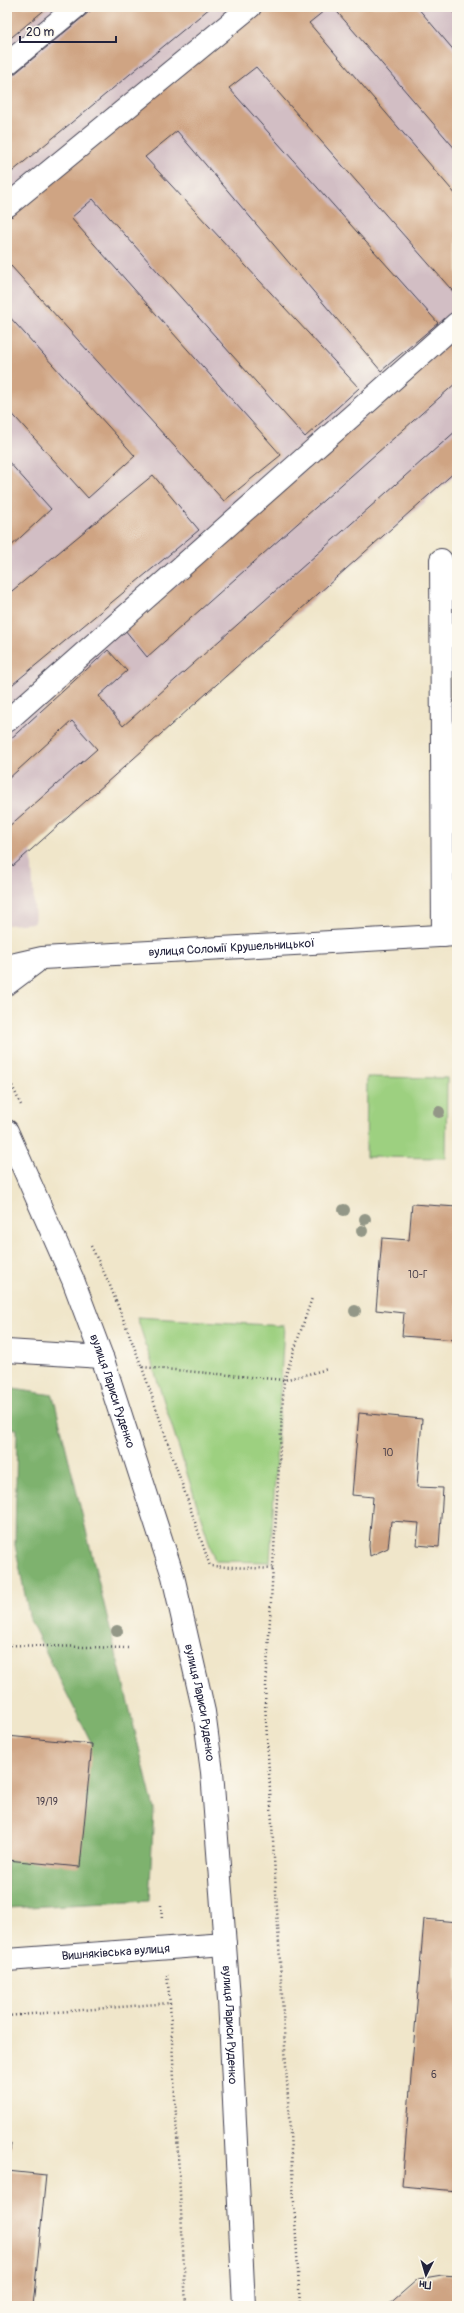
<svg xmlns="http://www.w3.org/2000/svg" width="464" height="2313" viewBox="0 0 464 2313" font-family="Pangolin,sans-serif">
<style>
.industrial{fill:#d2bec4}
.green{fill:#9dd080;stroke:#60795e}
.forest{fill:#7eb26e;stroke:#506a54}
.building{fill:#cfa483}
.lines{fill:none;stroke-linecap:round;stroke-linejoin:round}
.minor-casing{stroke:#413f50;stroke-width:24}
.path{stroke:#413f50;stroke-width:2.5;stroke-dasharray:1 3;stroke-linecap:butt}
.minor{stroke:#fff;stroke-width:22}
.tree{fill:#939787}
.labels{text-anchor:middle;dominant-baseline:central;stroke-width:3;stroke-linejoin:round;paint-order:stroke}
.number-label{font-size:10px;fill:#4d424d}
.street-label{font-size:12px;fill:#22223b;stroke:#fbf7ec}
</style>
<rect width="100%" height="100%" fill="#fbf7ec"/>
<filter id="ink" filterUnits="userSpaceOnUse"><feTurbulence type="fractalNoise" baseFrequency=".025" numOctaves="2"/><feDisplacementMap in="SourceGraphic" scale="8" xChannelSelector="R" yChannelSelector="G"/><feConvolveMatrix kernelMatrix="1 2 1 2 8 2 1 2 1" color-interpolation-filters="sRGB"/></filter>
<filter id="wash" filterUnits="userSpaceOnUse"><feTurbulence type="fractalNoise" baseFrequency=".012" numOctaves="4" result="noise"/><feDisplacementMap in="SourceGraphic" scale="16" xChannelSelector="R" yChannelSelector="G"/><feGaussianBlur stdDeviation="0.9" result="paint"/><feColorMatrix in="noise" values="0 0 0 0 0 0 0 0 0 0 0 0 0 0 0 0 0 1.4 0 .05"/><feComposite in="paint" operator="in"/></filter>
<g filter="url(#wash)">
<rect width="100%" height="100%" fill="#f0e6ca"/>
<path class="industrial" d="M7 7H457V474L31 847 35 923 7 925Z"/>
<path class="green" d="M367 1077 447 1078 446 1158 366 1157Z
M137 1317 284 1326 270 1562 215 1561Z"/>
<path class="forest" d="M7 1388 53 1395 154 1809 149 1901 7 1908V1860L92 1744 30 1620 15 1545 17 1429 7 1428Z"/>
<g id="blocks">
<path class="building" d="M7 7H48L7 41Z
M95 7H211L7 176V80Z
M262 7H329L309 23 457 196V296L256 67 229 88 438 323 381 371 177 131 145 157 359 388 305 437 93 199 71 218 281 455 224 501 11 266 7 269V216Z
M333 7H417L457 54V151Z
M449 7H457V17Z
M7 314 135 456 88 498 7 408Z
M457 336V382L147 657 125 630Z
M457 430V470L13 866 7 859V828L97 749 72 721 7 780V742L108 650 127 671 99 696 123 726Z
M7 460 51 509 7 550Z
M153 475 199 530 7 689V595Z
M412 1204 457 1207V1340L402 1336 404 1313 376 1310 382 1238 409 1240Z
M359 1413 422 1419 417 1487 443 1488 439 1547 417 1545 419 1523 391 1521 388 1548 370 1556 369 1546 373 1497 352 1495Z
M7 1736 92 1744 80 1867 7 1860Z
M424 1919 457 1922V2191L402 2186Z
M7 2143H11L8 2171H7Z
M7 2171 46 2175 33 2306H7Z
M442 2275 457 2276V2306H387L418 2279Z"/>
</g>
</g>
<g filter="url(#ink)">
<use href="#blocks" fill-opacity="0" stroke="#413f50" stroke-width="1"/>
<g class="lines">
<g class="minor-casing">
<g id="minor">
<path d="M7 64 76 7"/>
<path d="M7 206 250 7"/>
<path d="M441 560 443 936"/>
<path d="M7 721 457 323"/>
<path id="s1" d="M7 966 42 958 457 935"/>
<path d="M7 984 35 963"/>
<path id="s2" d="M7 1131 73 1280 102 1357 173 1576 204 1712 212 1772 229 1999 244 2306"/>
<path d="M7 1351 102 1357"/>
<path id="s3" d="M7 1960 225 1944"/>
</g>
</g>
<path class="path" d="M7 1075 22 1107
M91 1246 109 1283 142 1367 284 1380 328 1369
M142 1367 210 1566 274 1569
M7 1645 128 1648
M161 1905 162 1920
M167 1975 170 2003 186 2306
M7 2016 170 2003
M300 2306 265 1703 284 1380 312 1298"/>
<use href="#minor" class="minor"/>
</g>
<g class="tree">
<circle cx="439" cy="1112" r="6"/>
<circle cx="344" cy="1210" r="6"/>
<circle cx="365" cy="1219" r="6"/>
<circle cx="362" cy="1231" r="6"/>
<circle cx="355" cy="1311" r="6"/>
<circle cx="117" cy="1631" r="6"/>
</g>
</g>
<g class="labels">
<g class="number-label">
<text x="418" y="1275">10-Г</text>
<text x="388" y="1453">10</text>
<text x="47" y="1802">19/19</text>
<text x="434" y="2075">6</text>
</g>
<g class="street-label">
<text stroke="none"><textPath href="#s1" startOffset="226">вулиця Соломії Крушельницької</textPath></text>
<text stroke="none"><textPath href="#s2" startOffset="281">вулиця Лариси Руденко</textPath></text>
<text stroke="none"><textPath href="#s2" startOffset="605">вулиця Лариси Руденко</textPath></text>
<text stroke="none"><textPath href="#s3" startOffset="109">Вишняківська вулиця</textPath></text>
<text stroke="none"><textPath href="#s2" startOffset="929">вулиця Лариси Руденко</textPath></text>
</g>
</g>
<rect width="464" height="2313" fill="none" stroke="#fbf7ec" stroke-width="24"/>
<g transform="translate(426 2275) rotate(185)" stroke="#fbf7ec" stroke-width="3" paint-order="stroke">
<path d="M0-3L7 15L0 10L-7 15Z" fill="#22223b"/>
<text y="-6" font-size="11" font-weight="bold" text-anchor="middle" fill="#22223b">Пн</text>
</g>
<path d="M20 36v6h96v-6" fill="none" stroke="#22223b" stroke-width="2"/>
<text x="26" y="36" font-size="12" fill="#22223b" stroke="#fbf7ec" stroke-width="3" paint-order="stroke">20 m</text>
</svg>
